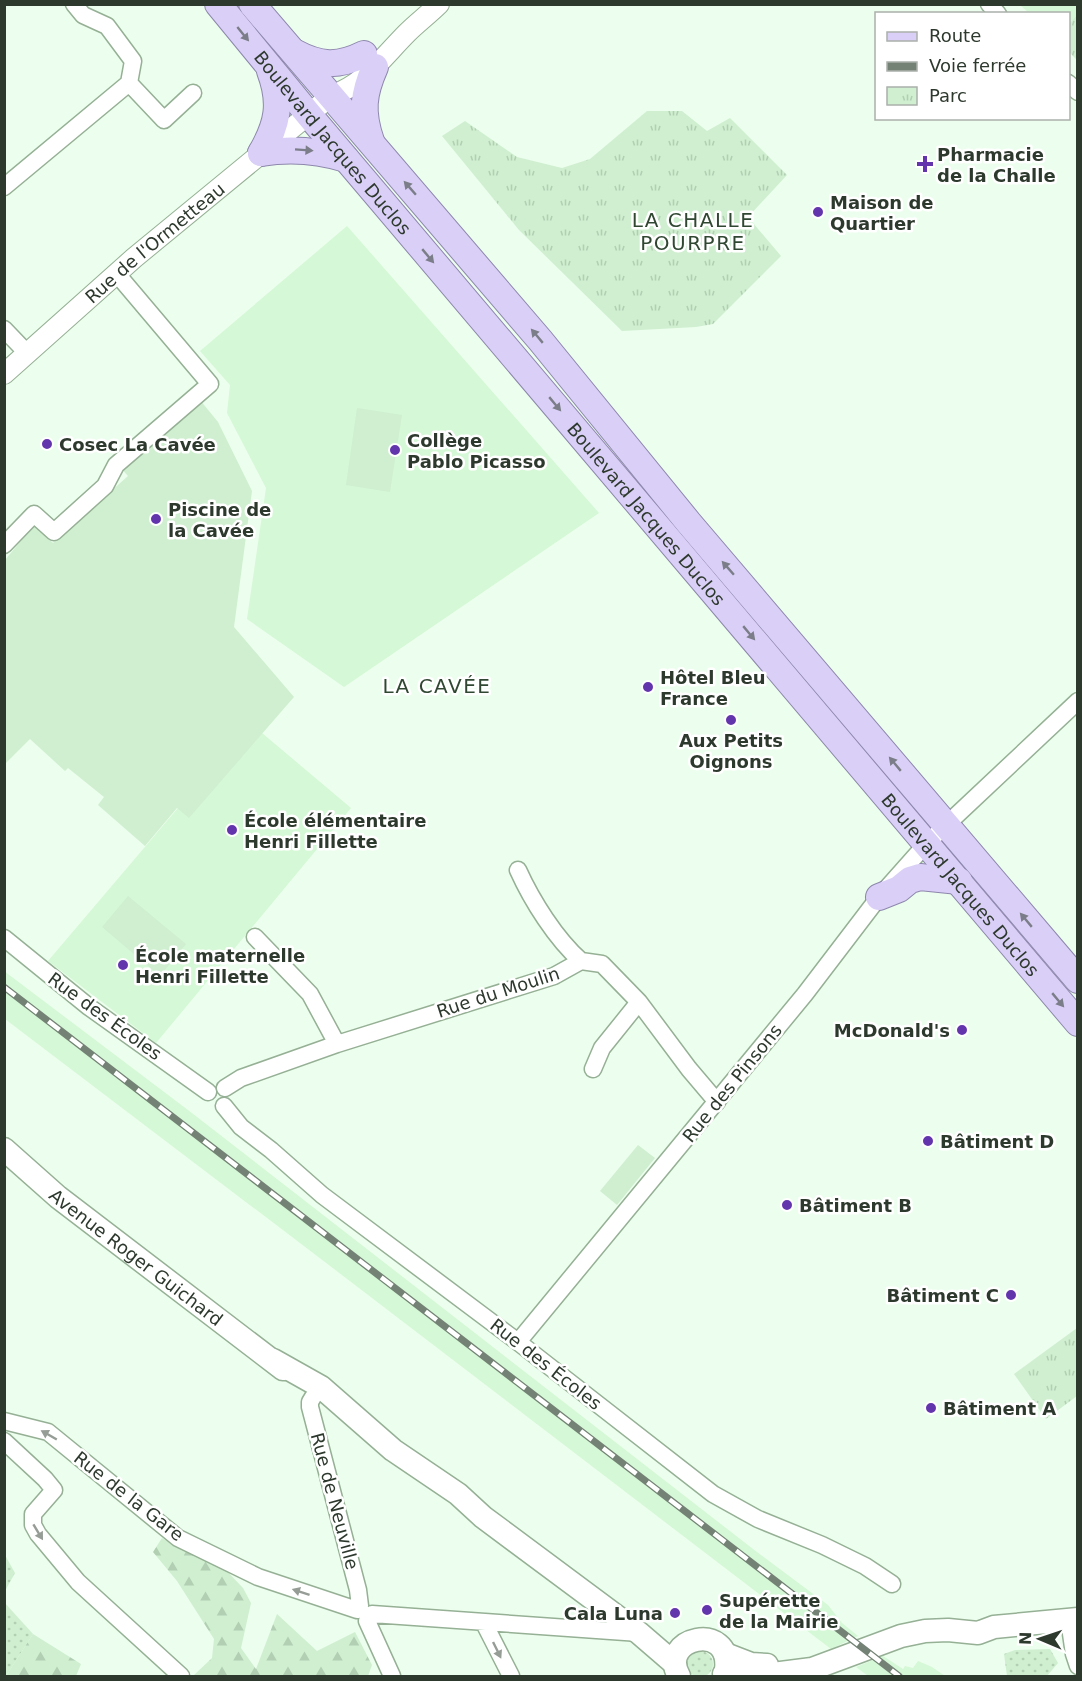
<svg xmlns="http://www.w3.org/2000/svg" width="1082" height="1681" viewBox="0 0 1082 1681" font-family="'DejaVu Sans',sans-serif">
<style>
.built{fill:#d5f8d6}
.grass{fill:url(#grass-dots)}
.forest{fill:url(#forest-firs)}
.park{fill:url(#park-tufts)}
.pitch{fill:#cfefd0}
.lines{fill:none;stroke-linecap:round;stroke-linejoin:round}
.minor-casing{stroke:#95b095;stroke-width:19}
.tertiary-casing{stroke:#95b095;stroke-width:22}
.secondary-casing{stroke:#95b095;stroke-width:25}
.primary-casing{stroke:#8e87ad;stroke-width:28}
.minor{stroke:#fff;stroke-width:16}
.tertiary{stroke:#fff;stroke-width:20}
.secondary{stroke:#fff;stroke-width:22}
.primary{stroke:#dad0f7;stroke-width:26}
.rail-casing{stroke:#748275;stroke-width:7}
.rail{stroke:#fff;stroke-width:4.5;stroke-dasharray:14;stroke-linecap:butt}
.oneway{fill:#7b7d88}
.oneway2{fill:#969c96}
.poi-dot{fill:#6335ad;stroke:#fff;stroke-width:2}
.labels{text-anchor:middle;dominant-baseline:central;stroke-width:5;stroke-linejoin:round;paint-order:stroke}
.street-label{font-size:18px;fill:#2e392e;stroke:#fff}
.poi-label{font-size:18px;font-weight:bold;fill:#2e392e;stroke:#fff;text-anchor:start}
.neighbourhood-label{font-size:20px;letter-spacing:1.5px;fill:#304832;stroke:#fff}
</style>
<defs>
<pattern id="grass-dots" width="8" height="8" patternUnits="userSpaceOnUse" patternTransform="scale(1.5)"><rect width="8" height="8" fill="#cfefd0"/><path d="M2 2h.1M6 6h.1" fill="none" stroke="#b2ceb3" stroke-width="1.8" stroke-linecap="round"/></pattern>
<pattern id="forest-firs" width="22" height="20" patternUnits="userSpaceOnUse" patternTransform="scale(1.5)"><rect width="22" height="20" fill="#cfefd0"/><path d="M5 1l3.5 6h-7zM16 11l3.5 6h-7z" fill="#b2ceb3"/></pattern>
<pattern id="park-tufts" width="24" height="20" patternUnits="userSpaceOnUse" patternTransform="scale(1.5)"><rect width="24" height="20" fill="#cfefd0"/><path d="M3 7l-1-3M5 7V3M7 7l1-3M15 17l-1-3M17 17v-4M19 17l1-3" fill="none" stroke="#b2ceb3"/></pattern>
</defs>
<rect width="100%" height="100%" fill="#ecfeed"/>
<path class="built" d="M1020 5H1077V15L1069 24 1068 14 1029 13Z
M347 226 599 513 344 687 247 619 266 488 227 413 230 385 200 351Z
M262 733 351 808 156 1043 48 961 178 808 189 817Z
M4 971 188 1110 753 1549 828 1605 842 1623 858 1636 831 1649 321 1259 5 1019Z
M883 1656 903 1669 905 1666 913 1668 918 1661 932 1667 945 1676H868L856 1667Z"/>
<path class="grass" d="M5 1555 15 1573 5 1591Z
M4 1602 33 1634 6 1676H4Z
M1050 1649 1058 1663 1047 1676H1007L1004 1654 1015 1650Z
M687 1664a13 13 0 1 1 26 0a13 13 0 1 1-26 0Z"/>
<path class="forest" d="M162 1538 186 1552 223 1567 243 1588 251 1603 241 1648 256 1669 277 1614 317 1651 355 1632 372 1665 368 1676H193L212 1658 214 1639 177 1581 153 1552Z
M33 1634 81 1664 76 1676H6Z"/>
<path class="park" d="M1077 15V60L1068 51 1069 24Z
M647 111H682L707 131 730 118 787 175 748 217 781 256 713 324 696 327 622 331 519 230 442 136 465 121 517 157 562 168 590 159Z
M1077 1328V1396L1046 1419 1014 1374Z"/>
<path class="pitch" d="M200 400 218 422 252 491 234 627 294 697 189 818 177 808 145 846 98 805 104 797 68 768 65 771 30 739 4 765 5 560 34 525 53 543 128 476 121 468Z
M357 408 402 415 390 492 346 485Z
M128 896 186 944 160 976 102 927Z
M638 1145 655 1158 617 1205 600 1191Z"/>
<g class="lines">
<g class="minor-casing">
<path id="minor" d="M74 4 83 15 107 26 133 61 129 83 164 120 193 93
M989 4 998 14
M1068 83 1078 92
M4 187 129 83
M4 329 27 353
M4 545 34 514 54 532 105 486 116 465 210 384 117 274
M518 870C532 901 556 939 581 961
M255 937 310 994 337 1044
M4 938 89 1007 208 1092
M593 1069 602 1048 639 1002
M225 1088 241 1078 337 1044 554 976 581 961 602 964 639 1002 689 1069 717 1102
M224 1106 241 1127 271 1150 322 1195 518 1342 713 1494 758 1519 822 1545 865 1566 892 1584
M518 1342 805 994 879 897 927 843 1078 701
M313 1397 310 1402V1407L358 1590 360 1606
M4 1421 48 1432 178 1538 258 1577 357 1610
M4 1441 45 1479 54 1490 33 1514V1525L38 1534 78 1582 181 1676
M372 1614 639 1633
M1069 1620 1074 1654 1078 1666
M367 1621 392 1676
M484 1623 511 1676"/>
</g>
<g class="tertiary-casing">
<g id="tertiary">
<path id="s1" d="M4 374 134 258 331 96C365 84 382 58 407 33 417 23 429 14 439 4"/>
</g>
</g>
<g class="secondary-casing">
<g id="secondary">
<path id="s2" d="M4 1149 58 1197 283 1369"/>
<path d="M273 1360 321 1387 393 1450 458 1494 483 1517 639 1633 675 1664"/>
<path d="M725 1654 751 1664 767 1665"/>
<path d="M724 1674 765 1675 812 1669 901 1636 925 1631 948 1630 978 1633 994 1627 1078 1619"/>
<path d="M679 1676C657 1638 732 1620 726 1670"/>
</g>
</g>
<g class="primary-casing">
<g id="primary">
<path id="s3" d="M218 4 309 115 1078 1023"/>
<path d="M252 4 540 340 689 523 1078 980"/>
<path d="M294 52C320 66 338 67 364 54"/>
<path d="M371 141C361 112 363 94 375 67"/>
<path d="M261 153C278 124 282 103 270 71"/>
<path d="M261 153C291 148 317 150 346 159"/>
<path d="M879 897 899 889 910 880 920 877 959 881"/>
</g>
</g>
<use href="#minor" class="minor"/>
<use href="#tertiary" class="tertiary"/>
<use href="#secondary" class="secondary"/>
<use href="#primary" class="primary"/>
<g class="rail-casing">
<path id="rail" d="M4 987 899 1676"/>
</g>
<use href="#rail" class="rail"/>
</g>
<defs><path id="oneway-solid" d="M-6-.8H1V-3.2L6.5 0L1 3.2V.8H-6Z" transform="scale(1.5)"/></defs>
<g class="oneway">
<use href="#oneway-solid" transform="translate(243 34) rotate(51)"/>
<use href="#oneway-solid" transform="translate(304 150) rotate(4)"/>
<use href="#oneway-solid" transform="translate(410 188) rotate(-131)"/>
<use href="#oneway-solid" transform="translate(428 256) rotate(50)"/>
<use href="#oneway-solid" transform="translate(537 336) rotate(-130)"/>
<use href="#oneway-solid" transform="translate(555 404) rotate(50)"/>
<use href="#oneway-solid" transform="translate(728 568) rotate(-131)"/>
<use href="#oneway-solid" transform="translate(749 633) rotate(50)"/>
<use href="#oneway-solid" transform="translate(895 764) rotate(-130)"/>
<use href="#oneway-solid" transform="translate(1026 920) rotate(-130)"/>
<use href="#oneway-solid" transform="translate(1058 1000) rotate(50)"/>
</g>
<g class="oneway2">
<use href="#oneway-solid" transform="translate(49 1435) rotate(-150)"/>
<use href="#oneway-solid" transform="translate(38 1532) rotate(59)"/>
<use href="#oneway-solid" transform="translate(301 1592) rotate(-162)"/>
<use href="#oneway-solid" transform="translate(497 1650) rotate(64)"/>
</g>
<g class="poi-dot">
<path d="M922 155h6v6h6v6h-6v6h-6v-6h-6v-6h6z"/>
<circle cx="818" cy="212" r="6"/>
<circle cx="47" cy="444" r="6"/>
<circle cx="395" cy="450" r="6"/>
<circle cx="156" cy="519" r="6"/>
<circle cx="648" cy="687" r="6"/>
<circle cx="731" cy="720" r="6"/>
<circle cx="232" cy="830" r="6"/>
<circle cx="123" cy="965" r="6"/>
<circle cx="962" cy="1030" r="6"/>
<circle cx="928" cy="1141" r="6"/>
<circle cx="787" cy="1205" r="6"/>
<circle cx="1011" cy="1295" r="6"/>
<circle cx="931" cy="1408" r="6"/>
<circle cx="707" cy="1610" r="6"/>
<circle cx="675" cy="1613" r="6"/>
</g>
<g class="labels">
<g class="street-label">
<text stroke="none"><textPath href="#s3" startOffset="180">Boulevard Jacques Duclos</textPath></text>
<text stroke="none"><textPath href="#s1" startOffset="200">Rue de l'Ormetteau</textPath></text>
<text stroke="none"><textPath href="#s3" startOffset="666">Boulevard Jacques Duclos</textPath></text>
<text stroke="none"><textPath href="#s3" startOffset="1152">Boulevard Jacques Duclos</textPath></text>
<text transform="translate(498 992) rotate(-18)">Rue du Moulin</text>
<text transform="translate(105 1016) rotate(36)">Rue des Écoles</text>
<text transform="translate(732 1083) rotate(-51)">Rue des Pinsons</text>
<text stroke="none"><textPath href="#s2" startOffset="171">Avenue Roger Guichard</textPath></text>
<text transform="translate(546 1364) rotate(38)">Rue des Écoles</text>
<text transform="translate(129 1496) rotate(38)">Rue de la Gare</text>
<text transform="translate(335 1501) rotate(75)">Rue de Neuville</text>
</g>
<g class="poi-label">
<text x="937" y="154">Pharmacie<tspan x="937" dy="21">de la Challe</tspan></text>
<text x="830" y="202">Maison de<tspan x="830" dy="21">Quartier</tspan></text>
<text x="407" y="440">Collège<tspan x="407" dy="21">Pablo Picasso</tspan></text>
<text x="59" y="444">Cosec La Cavée</text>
<text x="168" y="509">Piscine de<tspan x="168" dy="21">la Cavée</tspan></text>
<text x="660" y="677">Hôtel Bleu<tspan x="660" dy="21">France</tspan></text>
<text x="731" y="740" text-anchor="middle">Aux Petits<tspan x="731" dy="21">Oignons</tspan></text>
<text x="244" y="820">École élémentaire<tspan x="244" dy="21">Henri Fillette</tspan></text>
<text x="135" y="955">École maternelle<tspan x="135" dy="21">Henri Fillette</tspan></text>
<text x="950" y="1030" text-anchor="end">McDonald's</text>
<text x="940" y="1141">Bâtiment D</text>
<text x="799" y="1205">Bâtiment B</text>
<text x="999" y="1295" text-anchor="end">Bâtiment C</text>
<text x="943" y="1408">Bâtiment A</text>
<text x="719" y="1600">Supérette<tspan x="719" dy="21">de la Mairie</tspan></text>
<text x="663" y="1613" text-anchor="end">Cala Luna</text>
</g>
<g class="neighbourhood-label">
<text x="693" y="220">LA CHALLE<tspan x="693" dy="23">POURPRE</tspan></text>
<text x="437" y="686">LA CAVÉE</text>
</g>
</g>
<rect width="1082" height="1681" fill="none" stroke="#2e392e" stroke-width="12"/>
<rect x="875" y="12" width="195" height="108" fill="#ffffff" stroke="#abb0ab" stroke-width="1.5"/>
<rect x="887" y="32" width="30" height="9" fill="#dad0f7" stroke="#abb0ab" stroke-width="1.5"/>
<text x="929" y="42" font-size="18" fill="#2e392e">Route</text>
<rect x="887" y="62" width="30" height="9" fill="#748275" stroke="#abb0ab" stroke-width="1.5"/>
<text x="929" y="72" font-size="18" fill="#2e392e">Voie ferrée</text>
<rect x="887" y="87" width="30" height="18" fill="url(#park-tufts)" stroke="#abb0ab" stroke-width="1.5"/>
<text x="929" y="102" font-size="18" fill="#2e392e">Parc</text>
<g transform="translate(1040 1639) rotate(272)" stroke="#ffffff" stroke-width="4.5" paint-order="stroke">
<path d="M0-4.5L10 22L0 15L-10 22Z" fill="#2e392e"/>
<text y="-9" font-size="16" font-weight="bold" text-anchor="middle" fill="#2e392e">N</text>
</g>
</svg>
